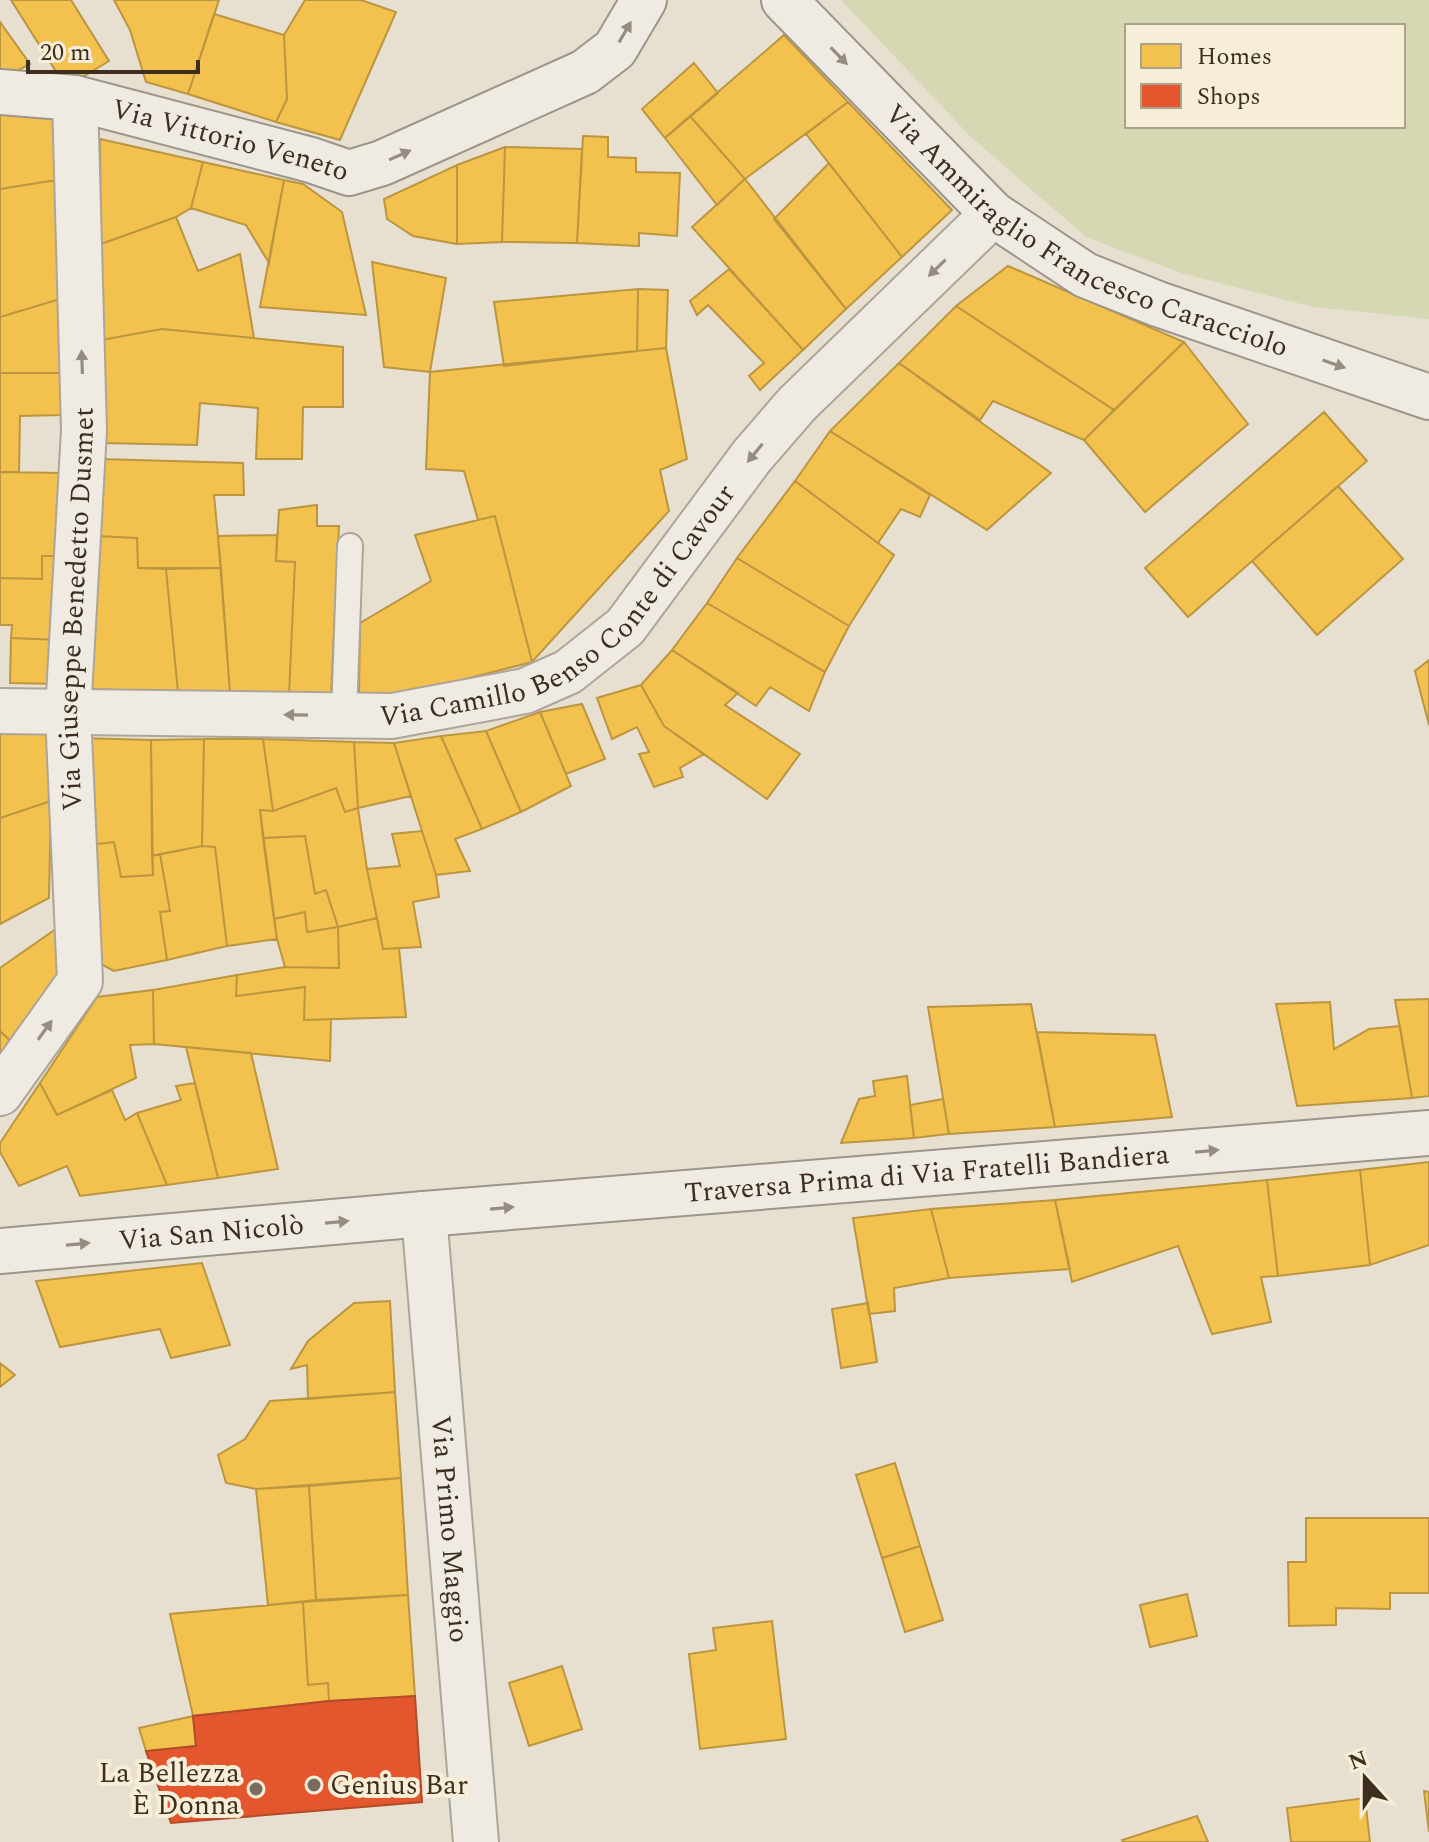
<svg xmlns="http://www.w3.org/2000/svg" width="1429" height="1842" viewBox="0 0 1429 1842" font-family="Spectral,serif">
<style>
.green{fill:#d6d7b3;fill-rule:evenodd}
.homes{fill:#f2c14e;stroke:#bc9540;stroke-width:2}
.shops{fill:#e4572e;stroke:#b24b2a;stroke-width:2}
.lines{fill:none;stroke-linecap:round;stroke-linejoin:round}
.lane-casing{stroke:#ada599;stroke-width:28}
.street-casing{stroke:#ada599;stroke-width:48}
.secondary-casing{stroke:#9c958a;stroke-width:48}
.lane{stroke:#efebe3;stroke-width:24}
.street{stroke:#efebe3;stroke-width:44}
.secondary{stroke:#efebe3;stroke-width:44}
.oneway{fill:#968c82}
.poi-dot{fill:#786c5e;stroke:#f7eed8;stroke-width:3}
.labels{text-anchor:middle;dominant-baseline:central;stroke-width:8;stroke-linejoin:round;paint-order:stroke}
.street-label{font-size:28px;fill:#3d2e20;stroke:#f7eed8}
.poi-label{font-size:28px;fill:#3d2e20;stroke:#f7eed8;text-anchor:end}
</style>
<rect width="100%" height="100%" fill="#e7e0d1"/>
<path class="green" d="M841 0H1429V319L1313 307 1181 273 1086 237 971 137ZM1127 26H1403V126H1127Z"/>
<path class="homes" d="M11 0H71L109 61 81 78 57 73Z
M114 0H219L188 94 146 82 130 30Z
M305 0H361L396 12 340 140 276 122 287 99 284 35Z
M214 14 284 35 287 99 276 122 188 94Z
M0 22 30 64 15 72 0 71Z
M784 35 848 102 745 179 690 116Z
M694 63 718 93 665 138 642 109Z
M848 102 952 210 902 257 806 134Z
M0 113 56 119 57 180 0 189Z
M690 116 745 179 717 205 665 138Z
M583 136 608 137V157L636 158V172L680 173 677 236 639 233V246L577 243Z
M100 139 203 162 191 208 176 217 101 244Z
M505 147 502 242 457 244V165Z
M505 147 582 149 577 243 502 242Z
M203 162 284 180 269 263 246 225 191 208Z
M829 163 902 257 846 309 774 219Z
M457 165V244L413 236 387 219 384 199Z
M745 179 846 309 803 350 692 227Z
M57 180 60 299 0 317V189Z
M284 180 303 184 342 212 366 315 260 307Z
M176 217 198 271 240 254 254 338 162 329 101 340V244Z
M372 262 446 278 430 372 384 367Z
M1008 266 1184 342 1114 410 956 306Z
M729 269 803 350 760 390 749 376 764 363 708 305 697 315 690 301Z
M638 289 668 290 666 348 637 351Z
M638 289 637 351 504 366 494 302Z
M60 299 61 373H0V317Z
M956 306 1114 410 1084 440 993 401 980 420 899 363Z
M162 329 343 347V407H303L302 459H256L258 408 200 403 197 445 102 443 101 340Z
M1184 342 1248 424 1145 512 1084 440Z
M666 348 687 459 660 470 669 511 532 662 495 516 478 520 464 471 426 469 430 372Z
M899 363 1051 473 987 530 830 431Z
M0 373H61L63 415 20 416 19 472H0Z
M1324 412 1367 461 1188 617 1145 568Z
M830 431 930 495 920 517 901 509 878 543 795 481Z
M99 459 243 463 244 495H214L221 568H138L137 538 97 536Z
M0 472 64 473 61 556H42V579L0 578Z
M795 481 894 555 849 626 737 558Z
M1338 486 1403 559 1317 635 1252 561Z
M317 505V526H339L331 696 289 695 295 562 276 561 279 510Z
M495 516 532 662 399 696H359L360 623 431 581 415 535Z
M277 535 276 561 295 562 289 695 230 693 218 536Z
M97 536 137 538 138 568 166 569 178 692 89 689Z
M42 556H61L59 640 11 638 12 625H0V578L42 579Z
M737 558 849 626 825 672 707 603Z
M221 568 230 693 178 692 166 569Z
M707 603 825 672 809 711 770 687 756 706 672 650Z
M11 638 59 640 58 684 10 683Z
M672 650 738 693 725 705 800 754 767 799 664 726 641 685Z
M1429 660V725L1415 671Z
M641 685 664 726 704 754 680 768 683 777 654 787 639 754 649 752 637 727 612 739 597 698Z
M582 704 605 759 566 774 540 712Z
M540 712 571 786 521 812 486 731Z
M486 731 521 812 482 829 441 736Z
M0 733 53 734 51 801 0 818Z
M441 736 482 829 455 839 470 871 436 875 394 743Z
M80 738 151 740 153 875 121 877 114 842 88 845Z
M204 739H263L273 811 260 810 277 939 227 946 215 847 202 846Z
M204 739 202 846 152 856 151 740Z
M263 739 354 742 358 808 345 812 336 788 273 811Z
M354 742 394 743 411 796 358 808Z
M336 788 345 812 358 808 367 869 377 918 338 927 326 890 315 894 305 836 263 838 260 810 273 811Z
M51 801 49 898 0 924V818Z
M422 831 436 875 439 897 413 902 421 947 383 949 367 869 400 866 392 834Z
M305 836 315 894 326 890 338 927 307 932 305 912 274 919 263 838Z
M114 842 121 877 153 875 152 856 160 854 170 911 160 912 167 960 114 971 97 962 88 845Z
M202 846 215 847 227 946 167 960 160 912 170 911 160 854Z
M305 912 307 932 338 927 339 968 285 967 277 939 274 919Z
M377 918 383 949 399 948 406 1017 304 1020 305 987 236 996 237 975 285 967 339 968 338 927Z
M60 926 63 976 19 1049 0 1031V968Z
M237 975 236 996 305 987 304 1020 331 1019 330 1061 154 1044 153 990Z
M153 990 154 1044 130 1045 136 1078 57 1115 40 1083 97 997Z
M1429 999V1096L1412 1098 1395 1000Z
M1330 1002 1334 1049 1369 1029 1400 1026 1412 1098 1297 1106 1276 1004Z
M1031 1004 1055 1127 949 1134 928 1007Z
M0 1031 19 1049 0 1070Z
M1037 1032 1155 1035 1172 1117 1055 1127Z
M186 1047 251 1053 278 1169 218 1178Z
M907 1076 914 1138 841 1143 859 1099 875 1096 873 1081Z
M40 1083 57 1115 112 1090 125 1120 137 1113 167 1185 80 1196 67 1166 19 1186 0 1152V1143Z
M195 1083 218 1178 167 1185 137 1113 181 1100 176 1086Z
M943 1099 949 1134 914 1138 910 1105Z
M1429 1162V1245L1370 1265 1360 1170Z
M1360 1170 1370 1265 1278 1276 1267 1180Z
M1267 1180 1278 1276 1261 1277 1271 1322 1212 1334 1178 1246 1072 1282 1055 1200Z
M1055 1200 1070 1269 949 1278 931 1209Z
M931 1209 949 1278 894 1288 895 1311 869 1314 853 1218Z
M202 1263 230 1345 171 1358 160 1329 60 1347 36 1281Z
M390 1301 395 1392 308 1399 307 1365 291 1369 308 1341 354 1303Z
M868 1303 877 1362 841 1368 832 1309Z
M0 1363 15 1375 0 1387Z
M395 1392 401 1478 256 1489 226 1483 218 1455 245 1439 270 1401Z
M895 1463 920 1546 882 1558 856 1475Z
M401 1478 408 1595 316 1600 309 1486Z
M309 1486 316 1600 268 1605 256 1489Z
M1306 1518H1429V1593H1390V1609L1336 1608V1625L1289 1626 1288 1562H1306Z
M920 1546 943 1620 905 1632 882 1558Z
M1187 1594 1197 1636 1150 1647 1140 1605Z
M408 1595 415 1696 329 1701 328 1683 308 1685 303 1602Z
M303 1602 308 1685 328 1683 329 1701 193 1716 170 1614Z
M772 1621 786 1739 700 1749 689 1654 716 1650 713 1628Z
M562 1666 582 1729 529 1746 509 1683Z
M193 1716 196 1746 146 1751 139 1728Z
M1424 1791 1429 1792V1832Z
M1365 1798 1370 1842H1291L1287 1808Z
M1197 1816 1208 1842H1123L1122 1840Z"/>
<path class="shops" d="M415 1696 422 1802 171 1823 146 1751 196 1746 193 1716 329 1701Z"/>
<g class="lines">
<g class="lane-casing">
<path id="lane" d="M344 716 350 546"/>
</g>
<g class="street-casing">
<g id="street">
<path id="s1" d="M0 711 392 716 525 691 568 672 625 627 752 456 797 404 993 214"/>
<path id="s2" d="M0 1093 80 981 68 713 84 430 75 98"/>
<path id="s3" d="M424 1214 476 1842"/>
</g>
</g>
<g class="secondary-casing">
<g id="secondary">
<path id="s4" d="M784 0 993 214 1085 275 1158 304 1429 397"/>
<path id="s5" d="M0 92 75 98 311 160 349 173 382 163 585 72 615 49 644 0"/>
<path id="s6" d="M0 1251 424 1214 1429 1133"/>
</g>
</g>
<use href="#lane" class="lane"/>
<use href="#street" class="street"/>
<use href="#secondary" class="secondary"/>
</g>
<defs><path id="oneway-solid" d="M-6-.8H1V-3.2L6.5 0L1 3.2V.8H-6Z" transform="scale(2)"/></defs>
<g class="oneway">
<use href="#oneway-solid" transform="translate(625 32) rotate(-60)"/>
<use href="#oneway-solid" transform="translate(839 56) rotate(46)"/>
<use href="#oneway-solid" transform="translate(400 155) rotate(-24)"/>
<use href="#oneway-solid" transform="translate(937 268) rotate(136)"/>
<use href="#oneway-solid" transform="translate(82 362) rotate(-92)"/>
<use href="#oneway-solid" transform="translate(1334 364) rotate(19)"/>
<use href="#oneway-solid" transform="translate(755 453) rotate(129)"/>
<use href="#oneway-solid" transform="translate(296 715) rotate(-179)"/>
<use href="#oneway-solid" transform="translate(45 1030) rotate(-54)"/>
<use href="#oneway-solid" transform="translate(1207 1151) rotate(-5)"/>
<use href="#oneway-solid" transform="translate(502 1208) rotate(-5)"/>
<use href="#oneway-solid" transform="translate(337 1222) rotate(-5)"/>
<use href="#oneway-solid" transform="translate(78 1244) rotate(-5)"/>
</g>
<g class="poi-dot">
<circle cx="314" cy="1785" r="8"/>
<circle cx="256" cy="1789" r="8"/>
</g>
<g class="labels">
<g class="street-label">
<text stroke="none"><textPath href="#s5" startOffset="236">Via Vittorio Veneto</textPath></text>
<text stroke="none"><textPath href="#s4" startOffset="388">Via Ammiraglio Francesco Caracciolo</textPath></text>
<text stroke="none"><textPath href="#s1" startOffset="600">Via Camillo Benso Conte di Cavour</textPath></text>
<text stroke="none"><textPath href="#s2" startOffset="510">Via Giuseppe Benedetto Dusmet</textPath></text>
<text stroke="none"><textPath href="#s6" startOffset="930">Traversa Prima di Via Fratelli Bandiera</textPath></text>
<text stroke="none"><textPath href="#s6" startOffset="212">Via San Nicolò</textPath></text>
<text stroke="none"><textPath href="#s3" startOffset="316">Via Primo Maggio</textPath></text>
</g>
<g class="poi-label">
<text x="240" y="1773">La Bellezza<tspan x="240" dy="32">È Donna</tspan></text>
<text x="330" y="1785" text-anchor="start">Genius Bar</text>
</g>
</g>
<rect x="1125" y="24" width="280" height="104" fill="#f7eed8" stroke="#ada18e" stroke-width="2"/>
<rect x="1141" y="44" width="40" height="24" fill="#f2c14e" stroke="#ada18e" stroke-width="2"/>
<text x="1197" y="64" font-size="24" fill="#3d2e20">Homes</text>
<rect x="1141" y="84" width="40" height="24" fill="#e4572e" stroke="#ada18e" stroke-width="2"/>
<text x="1197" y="104" font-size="24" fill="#3d2e20">Shops</text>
<g transform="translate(1365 1778) rotate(339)" stroke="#f7eed8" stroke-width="6" paint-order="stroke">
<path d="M0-6L14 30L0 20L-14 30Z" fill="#3d2e20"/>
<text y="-12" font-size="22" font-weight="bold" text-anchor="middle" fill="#3d2e20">N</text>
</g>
<path d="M28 60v12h170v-12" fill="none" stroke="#3d2e20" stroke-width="4"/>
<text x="40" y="60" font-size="24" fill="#3d2e20" stroke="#f7eed8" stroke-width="6" paint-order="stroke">20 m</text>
</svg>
